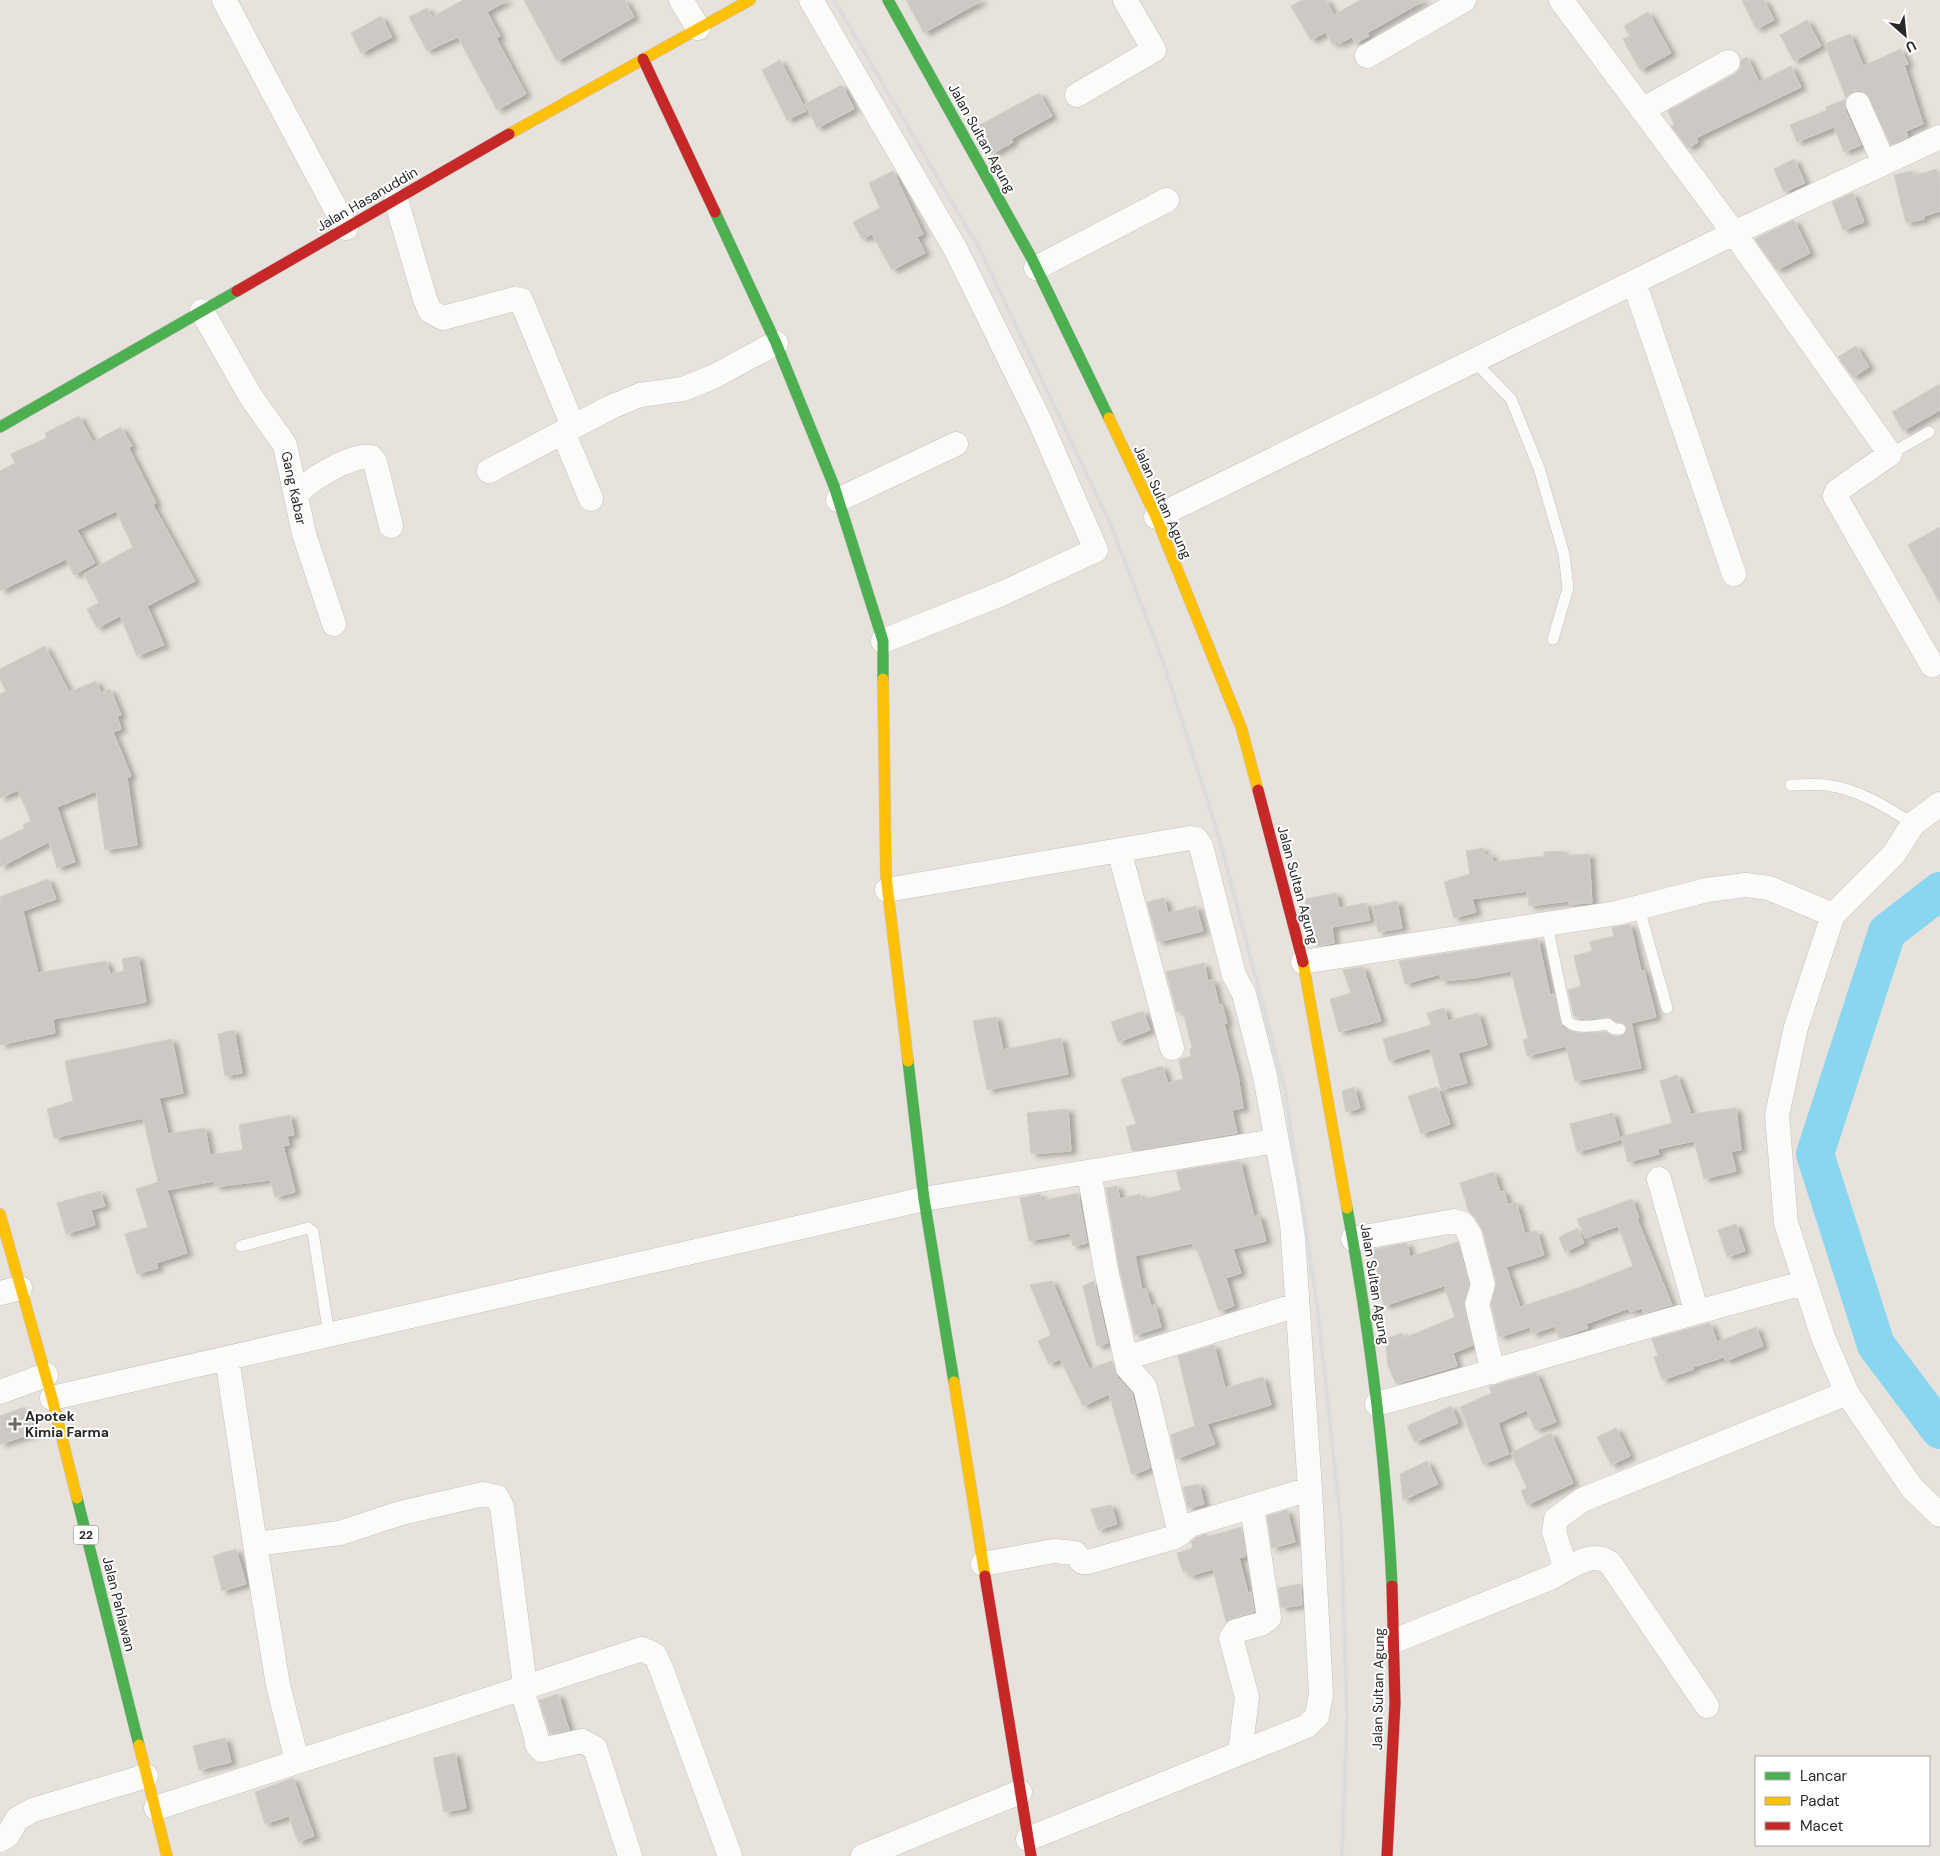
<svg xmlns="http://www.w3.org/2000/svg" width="1940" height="1856" viewBox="0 0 1940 1856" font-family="'DM Sans',sans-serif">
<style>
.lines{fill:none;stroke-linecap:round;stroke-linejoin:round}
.river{stroke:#88d6f0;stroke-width:38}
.building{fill:#ccc8c4;stroke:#d2cec8;filter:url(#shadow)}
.lane-casing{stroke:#c4c2c3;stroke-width:12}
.street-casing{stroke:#c4c2c3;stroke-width:25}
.fast-casing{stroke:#c4c2c3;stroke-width:12}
.slow-casing{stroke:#c4c2c3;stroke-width:12}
.jam-casing{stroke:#c4c2c3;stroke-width:12}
.lane{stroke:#fbfbfa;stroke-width:11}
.street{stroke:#fbfbfa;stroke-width:24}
.fast{stroke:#4caf50;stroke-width:11}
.slow{stroke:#ffc107;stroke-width:11}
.jam{stroke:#c62828;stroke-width:11}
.rail{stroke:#dcdcde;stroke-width:4}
.poi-dot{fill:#6b6967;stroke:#fff;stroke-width:2}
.labels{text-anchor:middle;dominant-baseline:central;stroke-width:4;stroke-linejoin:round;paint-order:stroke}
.shield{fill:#fff;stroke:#686868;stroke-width:1}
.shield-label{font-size:12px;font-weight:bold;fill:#282828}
.street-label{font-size:14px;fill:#282828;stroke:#fff}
.poi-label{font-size:14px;font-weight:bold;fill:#282828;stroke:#fff;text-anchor:start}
</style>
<defs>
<filter id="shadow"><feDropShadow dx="5.5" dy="3" stdDeviation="2.5" flood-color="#0004"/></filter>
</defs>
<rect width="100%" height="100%" fill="#e7e2dc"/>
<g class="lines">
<path class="river" d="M1940 891 1887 932 1815 1154 1876 1345 1940 1430"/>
</g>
<path class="building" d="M463 0H508L487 12 500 36 496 38 526 94 497 110 458 37 427 51 409 17 427 8 432 17Z
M524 0H625L634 17 557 61Z
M906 0H983L924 33Z
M1302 0H1326L1334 15 1360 0H1425L1367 33 1369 36 1355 43 1352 37 1338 44 1337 41 1332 44 1326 32 1311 40 1291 6Z
M1742 0H1764L1774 20 1756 29Z
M1648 12 1671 53 1640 70 1623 39 1630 36 1624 26Z
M381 16 392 37 361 53 351 33Z
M1807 20 1821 46 1794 61 1780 35Z
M1850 34 1863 66 1901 49 1908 64 1904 65 1923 124 1906 131 1908 137 1891 145 1866 93 1860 90 1853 91 1846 98 1825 44Z
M1747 57 1759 82 1791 66 1801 87 1696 138 1698 142 1688 148 1671 126 1674 124 1668 111 1735 74 1740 69 1741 60Z
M780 60 806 111 787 120 762 70Z
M842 85 854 109 817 128 805 104Z
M1039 93 1052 116 1011 139 1013 142 992 154 976 127Z
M1846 99 1845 110 1861 145 1844 152 1834 127 1797 142 1790 125 1827 110 1826 107Z
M1794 159 1805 183 1784 192 1774 169Z
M1937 169 1940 178V211L1924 216V219L1906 223 1894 175 1912 171 1913 176Z
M893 171 923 234 917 237 925 253 892 270 872 234 862 239 853 222 880 208 869 183Z
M1853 193 1864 222 1843 230 1832 202Z
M1794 220 1810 253 1777 270 1755 239Z
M1856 346 1869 367 1853 377 1838 357Z
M1940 384V410L1903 431 1892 412Z
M79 416 93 442 121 427 132 446 128 447 156 503 153 505 195 581 147 606 164 645 137 656 120 616 97 628 87 609 99 603 84 574 133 547 116 511 77 530 95 563 74 575 66 559 0 591V471L15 463 11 454 47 438 45 433Z
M1940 527V603L1908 545Z
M45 646 69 692 96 681 101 693 110 689 121 715 117 716 121 729 113 732 131 776 127 778 137 845 105 850 96 791 57 807 75 862 57 868 49 842 0 867V840L25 828 23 825 31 821 18 790 0 798V694L6 691 0 679V669Z
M1483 848 1484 855 1491 854 1493 862 1544 856V852L1563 851V856L1589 854 1592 903 1569 904V901L1529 906 1527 891 1472 899 1476 912 1454 918 1444 882 1470 874 1466 851Z
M48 879 56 899 23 911 38 973 106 961 110 974 124 971 122 959 138 956 146 1002 53 1019 55 1033 0 1045V897Z
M1336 893 1339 908 1366 903 1370 920 1332 927 1334 943 1316 946 1314 931H1311L1309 923 1305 899Z
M1164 898 1168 913 1196 906 1203 931 1158 942 1147 902Z
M1397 901 1402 928 1378 932 1373 906Z
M1630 924 1641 971 1644 970 1656 1017 1631 1023 1641 1068 1575 1081 1566 1046 1527 1056 1523 1040 1528 1038 1511 971 1473 978 1441 981 1440 974 1405 984 1399 961 1538 939 1550 995 1554 994 1562 1027 1575 1033 1606 1032 1613 1036H1620L1627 1029 1623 1022H1617L1610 1017 1586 1019 1574 1016 1568 990 1581 986 1574 956 1592 951 1590 942 1614 936 1612 928Z
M1204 963 1208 981 1213 980 1219 1005 1222 1004 1227 1023 1224 1024 1238 1076 1243 1108 1232 1110 1237 1133 1132 1151 1126 1127 1136 1124 1121 1079 1162 1066 1168 1083 1183 1079 1179 1060 1191 1056 1190 1049 1192 1048 1183 1011 1177 1012 1166 972Z
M1363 967 1381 1021 1339 1032 1330 999 1351 993 1343 970Z
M1444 1008 1448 1021 1478 1013 1487 1045 1458 1053 1467 1083 1441 1090 1430 1048 1389 1061 1383 1039 1431 1025 1427 1013Z
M1143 1011 1150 1030 1118 1042 1111 1022Z
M996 1017 1003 1050 1061 1038 1068 1074 987 1090 973 1021Z
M234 1030 242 1073 225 1076 218 1034Z
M172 1039 183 1093 159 1098 168 1134 205 1128 210 1155 243 1150 239 1125 290 1115 294 1135 287 1136 289 1145 283 1146 295 1192 275 1197 270 1180 215 1187 214 1181 167 1190 187 1253 156 1263 158 1268 137 1274 125 1234 148 1227 136 1189 158 1182 143 1118 54 1138 47 1109 73 1101 65 1061Z
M1677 1075 1691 1114 1736 1108 1741 1150 1731 1151 1736 1171 1704 1179 1694 1141 1657 1149 1659 1154 1628 1162 1621 1137 1672 1123 1660 1081Z
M1354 1087 1360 1108 1346 1112 1342 1091Z
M1437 1087 1450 1124 1421 1134 1408 1096Z
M1068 1109 1071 1151 1031 1154 1027 1113Z
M1613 1113 1620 1140 1577 1152 1570 1124Z
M1240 1161 1254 1217 1259 1215 1266 1241 1233 1249 1241 1273 1226 1278 1234 1306 1219 1311 1197 1249H1194L1192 1243 1135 1256 1142 1290 1146 1289 1151 1306 1155 1305 1161 1327 1135 1335 1119 1267 1106 1188 1117 1186 1120 1199 1140 1194 1142 1200 1181 1190 1176 1171Z
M1494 1172 1500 1192 1504 1191 1508 1205 1516 1202 1525 1234 1537 1231 1544 1255 1506 1267 1520 1307 1578 1288 1633 1266 1618 1226 1585 1238 1577 1219 1632 1199 1639 1218 1637 1219 1672 1305 1644 1313 1642 1308 1630 1312 1629 1308 1586 1324 1588 1328 1559 1338 1555 1326 1532 1334 1530 1327 1499 1337 1491 1305 1496 1282 1483 1231 1475 1217 1469 1212 1460 1183Z
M100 1191 105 1206 91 1210 95 1225 66 1234 57 1203Z
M1078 1193 1087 1243 1073 1246 1070 1233 1029 1241 1020 1198 1040 1194 1041 1201Z
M1736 1224 1745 1251 1727 1257 1718 1230Z
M1578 1228 1584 1243 1565 1252 1559 1237Z
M1458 1242 1469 1285 1464 1307 1473 1345 1453 1353 1457 1366 1396 1384 1388 1366 1385 1339 1402 1333 1404 1338 1455 1317 1444 1286 1384 1306 1377 1285 1371 1250 1407 1243 1410 1257Z
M1052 1281 1089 1369 1112 1361 1117 1377 1132 1394 1150 1468 1132 1475 1109 1394 1083 1406 1060 1359 1049 1364 1038 1341 1051 1335 1030 1285Z
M1094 1281 1108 1343 1097 1346 1083 1286Z
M1710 1323 1717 1342 1756 1327 1763 1346 1726 1361 1724 1357 1693 1367 1694 1369 1662 1380 1654 1357 1658 1356 1652 1339Z
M1214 1345 1225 1388 1263 1377 1271 1405 1207 1424 1215 1444 1176 1459 1171 1435 1195 1426 1178 1356Z
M1536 1373 1556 1422 1535 1430 1527 1410 1498 1423 1509 1454 1483 1464 1460 1407 1492 1393 1489 1387Z
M1451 1406 1458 1423 1415 1442 1407 1426Z
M25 1407 34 1433 0 1444V1416Z
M1616 1428 1630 1456 1611 1465 1597 1437Z
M1551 1433 1573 1483 1527 1505 1521 1491 1527 1488 1511 1453Z
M1427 1461 1438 1484 1403 1500 1400 1474Z
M1199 1484 1204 1504 1188 1508 1183 1487Z
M1111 1505 1117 1524 1098 1530 1091 1509Z
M1287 1510 1295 1542 1272 1548 1267 1516Z
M1241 1527 1246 1556 1239 1558 1248 1593 1251 1592 1254 1612 1232 1618 1226 1622 1213 1569 1189 1576 1188 1571 1183 1572 1177 1553 1193 1548 1191 1542 1197 1537 1207 1534V1537Z
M236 1549 246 1584 222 1591 213 1556Z
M1301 1584 1302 1605 1281 1608 1278 1588Z
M558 1694 569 1730 550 1734 539 1700Z
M225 1738 231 1762 199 1770 193 1746Z
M455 1753 466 1808 444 1812 433 1758Z
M293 1778 314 1836 298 1842 289 1816 265 1824 255 1792Z"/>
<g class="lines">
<g class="lane-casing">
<path id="lane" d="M1473 360 1511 399 1539 468 1564 554 1568 588 1553 639
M1890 454 1929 432
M1791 785C1802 785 1814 784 1826 785 1858 789 1887 807 1913 824
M1639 908 1667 1008
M1547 924 1567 1021C1577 1030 1595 1025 1608 1024L1614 1029H1620
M241 1246 308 1228 313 1232 329 1335"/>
</g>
<g class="street-casing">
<path id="street" d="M224 0 346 228
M681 0 698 28
M811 0 956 250 1038 417 1096 550 1001 594 883 641
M1561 0 1734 233 1890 454 1837 491 1835 496 1932 665
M1367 56 1464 0
M1077 95 1154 50 1125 0
M1858 104 1884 163
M1642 110 1728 62
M396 200 425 299 430 311 443 318 514 299 521 300 573 426
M1036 268 1167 200
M1634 282 1734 574
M202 311 251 397 285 445 304 534 334 624
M563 432 591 499
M489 471 611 407 640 395 683 389 713 377 776 343
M296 495C310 479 349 455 371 457L375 462 391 526
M838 500 956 444
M1156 517 1734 233 1940 137
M1940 804 1913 824 1894 854 1833 915 1796 1027 1777 1115 1786 1223 1823 1337 1847 1393 1912 1488 1940 1515
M1119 850 1172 1048
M887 890 1190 838 1196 839 1201 846 1234 975 1244 994 1265 1076 1292 1223 1310 1489 1321 1694 1317 1716 1307 1726 1028 1839
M1303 962 1617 913 1707 890 1746 885 1769 888 1833 915
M1089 1172 1106 1270 1128 1368 1145 1387 1180 1534
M1659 1179 1696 1310
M1353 1239 1454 1221 1463 1224 1470 1235 1483 1285 1477 1304 1493 1372
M0 1293 20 1288
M227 1358 255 1544
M1126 1358 1297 1305
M0 1392 46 1375
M52 1398 924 1199 1275 1141
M1377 1404C1520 1365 1661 1320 1804 1283
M983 1564 1054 1551 1075 1553 1082 1562H1088L1175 1537 1190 1525 1310 1489
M1566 1569C1581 1561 1595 1552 1610 1563L1707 1706
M1394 1641 1550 1578 1566 1569 1554 1532 1556 1519 1582 1500 1847 1393
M521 1687 536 1736 537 1745 542 1750 582 1741 595 1748 630 1856
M1240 1753 1247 1697 1231 1638 1236 1631 1261 1624 1269 1618 1252 1507
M297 1761 278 1685 255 1544 340 1533 401 1513 483 1494 497 1497 502 1507 525 1686
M156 1808 642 1649 655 1655 661 1668 730 1856
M0 1840 8 1835 17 1819 33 1810 146 1776
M863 1856 1020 1792"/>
</g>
<g class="fast-casing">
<path id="fast" d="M888 0 1031 257 1109 418
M715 212 776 343 834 486 883 641V679
M0 427 237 291
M908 1061 924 1199 954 1382
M1347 1208C1370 1333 1386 1458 1392 1586
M77 1498 139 1745"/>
</g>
<g class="slow-casing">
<path id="slow" d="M509 134 750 0
M1109 418 1156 517 1241 727 1258 790
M883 679 886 876 908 1061
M1303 962 1347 1208
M0 1214 52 1398 77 1498
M954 1382 985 1576
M139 1745 167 1856"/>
</g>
<g class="jam-casing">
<path id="jam" d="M643 59 715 212
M237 291 509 134
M1258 790 1303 962
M985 1576 1031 1856
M1387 1856 1395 1703 1392 1586"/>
</g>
<use href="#lane" class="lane"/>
<use href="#street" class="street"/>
<use href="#fast" class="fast"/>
<use href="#slow" class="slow"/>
<use href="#jam" class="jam"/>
<path class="rail" d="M834 0 980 250 1110 523 1163 661 1219 837 1285 1090 1318 1312 1341 1525 1347 1717 1342 1856"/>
</g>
<path class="poi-dot" d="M12.5 1416.5h5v5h5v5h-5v5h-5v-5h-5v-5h5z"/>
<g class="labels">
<rect class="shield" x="73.5" y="1525.5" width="25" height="19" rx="4"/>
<g class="shield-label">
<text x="86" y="1535">22</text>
</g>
<g class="street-label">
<text transform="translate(982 138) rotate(61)">Jalan Sultan Agung</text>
<text transform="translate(367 199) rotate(-30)">Jalan Hasanuddin</text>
<text transform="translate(294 488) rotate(78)">Gang Kabar</text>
<text transform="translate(1163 502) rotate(66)">Jalan Sultan Agung</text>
<text transform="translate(1298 885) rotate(75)">Jalan Sultan Agung</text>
<text transform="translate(1375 1284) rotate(81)">Jalan Sultan Agung</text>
<text transform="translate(119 1604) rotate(76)">Jalan Pahlawan</text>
<text transform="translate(1378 1689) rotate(-89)">Jalan Sultan Agung</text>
</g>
<g class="poi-label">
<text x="25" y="1416">Apotek<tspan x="25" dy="16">Kimia Farma</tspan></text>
</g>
</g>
<rect x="1755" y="1756" width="175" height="90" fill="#ffffff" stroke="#a9a9a9"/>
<rect x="1765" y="1772" width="25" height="8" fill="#4caf50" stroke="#a9a9a9"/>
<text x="1800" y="1781" font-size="15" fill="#282828">Lancar</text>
<rect x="1765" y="1797" width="25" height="8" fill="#ffc107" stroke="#a9a9a9"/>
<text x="1800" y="1806" font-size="15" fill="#282828">Padat</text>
<rect x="1765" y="1822" width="25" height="8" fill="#c62828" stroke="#a9a9a9"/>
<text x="1800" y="1831" font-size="15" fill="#282828">Macet</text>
<g transform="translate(1905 35) rotate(153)" stroke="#ffffff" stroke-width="4" paint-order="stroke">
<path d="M0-4L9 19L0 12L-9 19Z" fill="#282828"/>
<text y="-8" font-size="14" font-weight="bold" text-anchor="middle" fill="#282828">U</text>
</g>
</svg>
